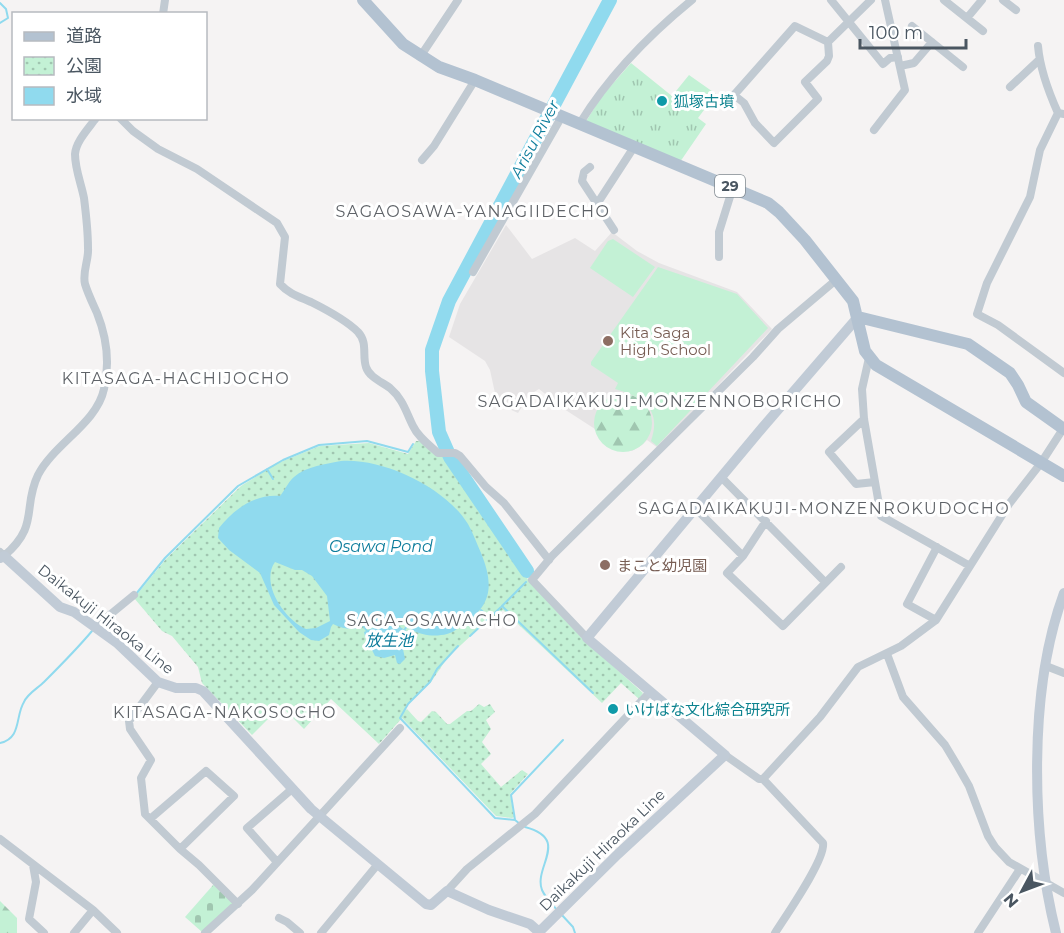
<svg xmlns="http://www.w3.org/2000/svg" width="1064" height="933" viewBox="0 0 1064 933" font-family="Montserrat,'Noto Sans JP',sans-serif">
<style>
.education{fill:#e6e4e5}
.grass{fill:url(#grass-tufts)}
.forest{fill:url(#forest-firs)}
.cemetery{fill:url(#cemetery-stones)}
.park{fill:url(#park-dots)}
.pitch{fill:#c3f1d5}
.water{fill:#90daee;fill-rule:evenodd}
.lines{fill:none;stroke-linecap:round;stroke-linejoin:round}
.stream{stroke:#90daee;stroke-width:2}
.river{stroke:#90daee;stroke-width:14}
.street{stroke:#c1cad2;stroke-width:8}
.secondary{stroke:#c1cbd6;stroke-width:10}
.primary{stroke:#b3c2d1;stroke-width:12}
.culture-dot{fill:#0f9aa8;stroke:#fff;stroke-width:2}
.education-dot{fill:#8d6e63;stroke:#fff;stroke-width:2}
.labels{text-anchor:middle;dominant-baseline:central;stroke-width:6;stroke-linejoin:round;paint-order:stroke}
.shield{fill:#fff;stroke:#808990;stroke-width:1.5}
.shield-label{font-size:14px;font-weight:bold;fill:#4a5661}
.culture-label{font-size:15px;fill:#0d838f;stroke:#fff;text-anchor:start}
.education-label{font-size:15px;fill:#785e54;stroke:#fff;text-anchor:start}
.street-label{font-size:15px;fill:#4a5661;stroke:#fff}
.water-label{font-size:16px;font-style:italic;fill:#0c7c9b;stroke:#fff}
.neighbourhood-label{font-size:16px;letter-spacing:1.5px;fill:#5f6368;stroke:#fff}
</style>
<defs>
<pattern id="grass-tufts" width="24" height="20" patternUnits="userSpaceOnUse" patternTransform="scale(1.5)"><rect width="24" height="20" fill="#c3f1d5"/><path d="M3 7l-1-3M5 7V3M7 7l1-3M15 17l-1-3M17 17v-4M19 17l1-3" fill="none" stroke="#a0c6b0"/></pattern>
<pattern id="forest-firs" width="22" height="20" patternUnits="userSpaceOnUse" patternTransform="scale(1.5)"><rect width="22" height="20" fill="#c3f1d5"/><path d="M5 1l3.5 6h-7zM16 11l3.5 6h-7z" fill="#a0c6b0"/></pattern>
<pattern id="cemetery-stones" width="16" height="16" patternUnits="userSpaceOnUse" patternTransform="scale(1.5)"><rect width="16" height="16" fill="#c3f1d5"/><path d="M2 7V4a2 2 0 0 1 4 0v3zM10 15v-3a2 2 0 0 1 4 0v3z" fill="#a0c6b0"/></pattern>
<pattern id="park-dots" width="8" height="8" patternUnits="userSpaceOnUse" patternTransform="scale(1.5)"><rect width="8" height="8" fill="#c3f1d5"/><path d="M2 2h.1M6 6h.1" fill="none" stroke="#a0c6b0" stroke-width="1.8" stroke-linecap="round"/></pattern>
</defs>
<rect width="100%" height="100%" fill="#f5f3f3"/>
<path class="education" d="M506 225 532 259 575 238 595 251 612 232 637 251 659 263 737 292 772 329 658 448 647 440 642 445 632 451 613 450 602 442 595 429 564 409 539 389 529 395 518 413 507 408 498 407 490 370 485 361 449 337 460 304Z"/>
<path class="grass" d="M631 63 672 96 689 75 716 94 698 118 706 124 680 162 585 123 601 97Z"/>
<path class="forest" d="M594 423a29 29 0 1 1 58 0a29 29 0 1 1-58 0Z
M0 901 17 918V933H0Z"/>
<path class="cemetery" d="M214 884 234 903 202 932 185 917Z"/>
<path class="park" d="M416 441H420L447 457 523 567 528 580 583 639 643 693 639 699 621 683 602 703 503 610 492 620 490 618 448 657 431 682 408 704 405 711 407 709 418 721 421 722 432 711 436 712 447 724H450L467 711H471L479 704 484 707 490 704 495 712 486 720 491 729 482 742 491 754 481 764 501 787 522 770 528 774 510 794 514 817 512 818 496 816 402 718 379 744 331 699 304 729 281 706 252 735 202 683 198 667 172 636 162 631 134 598 166 559 241 486 278 463 320 446 369 443 408 454Z"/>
<path class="pitch" d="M613 239 655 267 633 297 590 268 608 241Z
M658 267 737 294 768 328 657 446 651 441C662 409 643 397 615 389L618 383 591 365V362Z"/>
<path class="water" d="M341 461C383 458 445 487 468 524 473 533 477 544 481 553 495 587 491 607 460 627L452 620 451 622 457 629C446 638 424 637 412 630 407 627 402 621 396 620 371 614 362 639 333 624L331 627 329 635 319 641 311 640 299 632 274 605 260 573 229 550 218 538 219 528C234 509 255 494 280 496 285 490 288 482 294 477 306 466 327 464 341 461ZM275 562 295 570H302L312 576 327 596 330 621 316 628 306 629C284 619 260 583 275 562Z
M393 623 412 634 403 649 405 659 400 664 397 663 395 655 384 658 375 656 365 636 364 632C372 628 384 623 393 623Z"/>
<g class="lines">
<path class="stream" d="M0 3 6 9 8 18 0 23
M267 469 273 479
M526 582 502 606 593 693
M136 594 165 558 238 486 283 460 319 445 367 441 408 452 413 444
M481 610 489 617
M364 627 367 631
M405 629 407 626
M470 636 501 607
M458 646 437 669 430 682 408 704 400 718 495 818 515 820
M0 743C22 738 15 716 24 702 27 694 38 688 44 682 61 665 77 649 92 631
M520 824 515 820 511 795 563 740
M525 827C571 839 533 867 542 890 545 897 552 904 557 910
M561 914 573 927 575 933"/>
<path class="river" d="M527 571 450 457 439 432 432 371V350L449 301 610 0"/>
<path class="street" d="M831 0 883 64 890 58 898 57
M944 0 983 31
M1003 0 1016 10
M163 14 165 0
M967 18 982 0
M912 26 963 67
M828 42 795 26 734 95 744 103 755 123 774 143 818 99 805 82 827 61 829 56 828 42 871 0
M1038 46C1040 69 1049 93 1058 113L1064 114
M420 57 458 0
M900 66 914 63 932 42
M1010 87 1039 60
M1058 113 1040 150 1030 197 987 283 977 314 998 325 1064 373
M120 118 133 131 158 149 197 169 277 223 285 237 280 284C289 294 300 297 311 302 327 310 346 320 358 332 368 343 362 355 366 367 369 377 382 382 390 388 403 399 406 412 413 426 418 437 429 445 438 453H455L460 456 486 487 504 503 549 560
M580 123C609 76 649 35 692 0
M874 130 905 90 885 0
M422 160 434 146 475 80
M590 167 584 172 582 181 614 230
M597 204 634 147
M719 257V232L733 187
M473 272 562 116
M869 358 862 389 864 419 881 516 970 566
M864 419 829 452 856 484 875 482
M721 477 825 582
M695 508 743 556
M766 521 743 556 727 573 783 626 841 567
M0 552 4 556C40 525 22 508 38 475 54 444 97 423 104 389 110 363 107 338 97 313 93 304 88 294 85 284 82 272 89 260 88 248 88 232 86 214 84 198 81 183 75 169 75 154 76 141 89 128 96 118
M936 620 907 604 937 547
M95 627 134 595
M587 638 532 580 552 556 753 357 778 329 836 280
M887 654 903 697 945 745 957 765 969 786 988 836 995 847 1009 862 1064 893
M1046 666 1064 673
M158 682 129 721 130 729 151 760 141 778 145 814 180 849 199 865 238 904
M725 755 759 779H763L820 717 858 667 901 646 936 620 1009 504 1041 463 1063 429
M763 779 823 843C826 859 785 917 775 933
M150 819 206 771 234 796 180 849
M0 839 93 910 117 933
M277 862 247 828 292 789
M33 865 36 882 29 919 44 933
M447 891 467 869 535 814 650 692
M279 918 287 922 300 933
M74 933 93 910
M205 933 252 890 400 728
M321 933 378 864
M978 933 1020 869"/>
<path class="secondary" d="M0 558 4 556 60 607 74 612 117 643 158 682 176 688H196L203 691 311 809 426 904 431 905 447 891 489 910 530 924 539 932 618 854 725 755 587 638 763 427 858 317
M1056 933C1031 833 1028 690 1064 593"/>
<path class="primary" d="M363 0 403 44 439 67 475 80 768 203 779 212 805 240 853 301 865 351 876 365 1064 476
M858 317 968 344 1010 373 1018 385 1026 402 1064 429"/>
</g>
<g class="culture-dot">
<circle cx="662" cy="101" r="6"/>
<circle cx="613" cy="709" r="6"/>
</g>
<g class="education-dot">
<circle cx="608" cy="341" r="6"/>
<circle cx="605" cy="565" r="6"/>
</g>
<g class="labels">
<rect class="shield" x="715" y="175" width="30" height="22" rx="4.5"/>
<g class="shield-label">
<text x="730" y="186">29</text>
</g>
<g class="culture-label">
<text x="674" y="101">狐塚古墳</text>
<text x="625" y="709">いけばな文化綜合研究所</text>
</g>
<g class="education-label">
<text x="620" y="332">Kita Saga<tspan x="620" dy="17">High School</tspan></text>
<text x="617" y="565">まこと幼児園</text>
</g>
<g class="street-label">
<text transform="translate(106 619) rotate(38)">Daikakuji Hiraoka Line</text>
<text transform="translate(602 850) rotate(-44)">Daikakuji Hiraoka Line</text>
</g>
<g class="water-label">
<text transform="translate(535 139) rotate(-62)">Arisu River</text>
<text x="381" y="546">Osawa Pond</text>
<text x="389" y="640">放生池</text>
</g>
<g class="neighbourhood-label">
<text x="473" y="211">SAGAOSAWA-YANAGIIDECHO</text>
<text x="176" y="378">KITASAGA-HACHIJOCHO</text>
<text x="660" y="401">SAGADAIKAKUJI-MONZENNOBORICHO</text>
<text x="824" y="508">SAGADAIKAKUJI-MONZENROKUDOCHO</text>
<text x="432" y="620">SAGA-OSAWACHO</text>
<text x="225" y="712">KITASAGA-NAKOSOCHO</text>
</g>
</g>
<rect x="12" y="12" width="195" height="108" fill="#ffffff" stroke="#b7bbc0" stroke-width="1.5"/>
<rect x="24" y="32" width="30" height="9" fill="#b3c2d1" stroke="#b7bbc0" stroke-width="1.5"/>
<text x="66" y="42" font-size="18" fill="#4a5661">道路</text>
<rect x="24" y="57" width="30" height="18" fill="url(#park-dots)" stroke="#b7bbc0" stroke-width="1.5"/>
<text x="66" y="72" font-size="18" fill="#4a5661">公園</text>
<rect x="24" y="87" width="30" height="18" fill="#90daee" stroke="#b7bbc0" stroke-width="1.5"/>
<text x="66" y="102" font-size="18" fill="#4a5661">水域</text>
<g transform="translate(1022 891) rotate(229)" stroke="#ffffff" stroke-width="4.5" paint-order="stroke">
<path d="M0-4.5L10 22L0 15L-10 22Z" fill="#4a5661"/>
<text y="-9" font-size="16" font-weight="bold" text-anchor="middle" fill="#4a5661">N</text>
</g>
<path d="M860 39v9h106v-9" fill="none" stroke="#4a5661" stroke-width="3"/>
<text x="869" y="39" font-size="18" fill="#4a5661" stroke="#ffffff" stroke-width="4.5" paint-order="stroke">100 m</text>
</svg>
